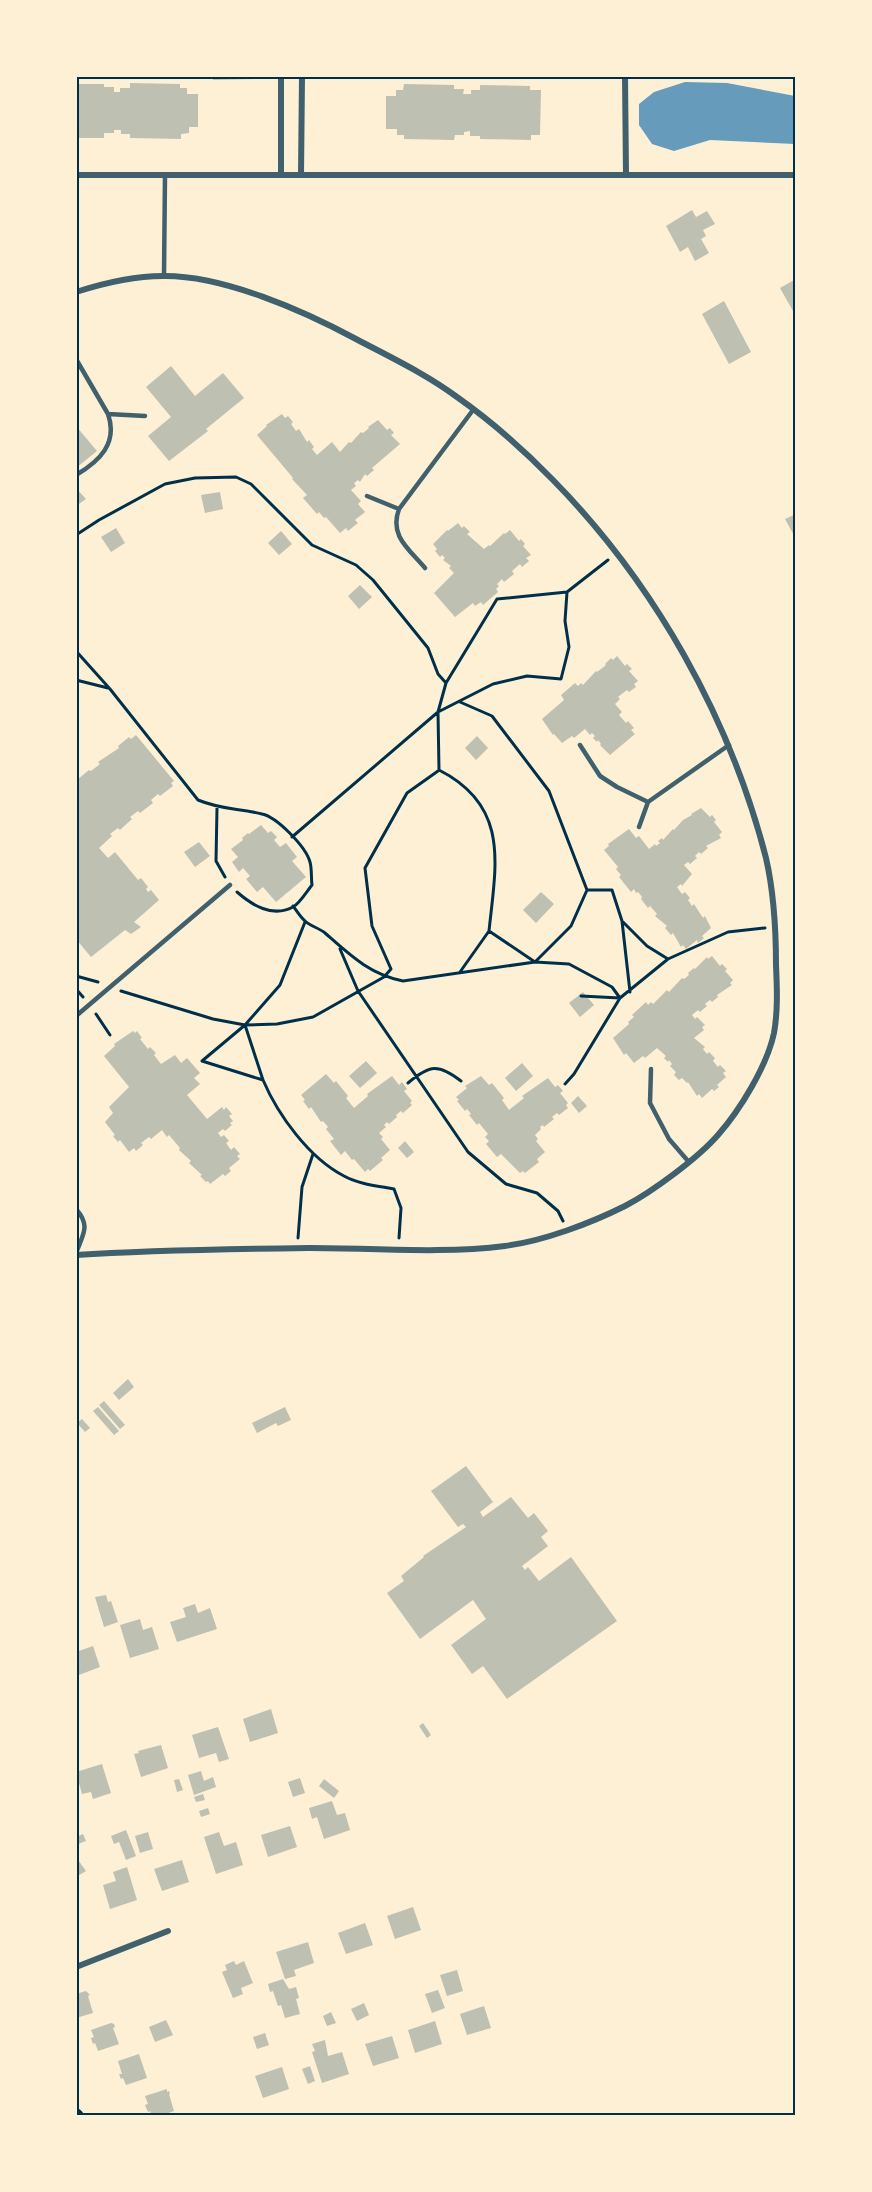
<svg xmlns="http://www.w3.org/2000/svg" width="872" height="2192" viewBox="0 0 872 2192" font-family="'PT Serif',serif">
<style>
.water{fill:#669bbc}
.building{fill:#bec0b2}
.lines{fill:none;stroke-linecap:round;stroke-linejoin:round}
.path{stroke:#003049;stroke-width:3}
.service{stroke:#3f606c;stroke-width:4.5}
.minor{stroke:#3f606c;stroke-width:6}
.secondary{stroke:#003049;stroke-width:12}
.neatline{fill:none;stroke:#003049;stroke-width:2}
</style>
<rect width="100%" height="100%" fill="#fdf0d5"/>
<path class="water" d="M685 82 727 83 795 96V144L710 140 674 151 652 144 639 125V104L654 92Z"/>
<path class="building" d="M213 76H258V79L213 80Z
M130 83 180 84V88H187V94H198V127H189V133L181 134V139L130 138V134H121V130H114V133H104V138H76V84H104V87H114V92H120V88H130Z
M404 84 454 85V89H464L463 94H471V90H480V85L530 86V90H541L540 135H531V140L480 139V136H470V131L464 132V135H455L454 140 404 139V135H397V129H386V96H396V90H403Z
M692 210 696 217 707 211 715 224 703 230 706 236 701 239 709 253 695 261 688 247 680 252 666 226Z
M796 279V310L793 311 780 288Z
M724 301 751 352 729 364 702 314Z
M171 366 195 396 223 373 244 398 206 429 208 431 169 461 148 436 171 417 146 387Z
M282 414 285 418 288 416 293 422 291 424 296 431 299 429 307 442 309 440 314 447 312 449 317 455 332 442 340 452 349 442 351 443 361 432 363 433 369 428 368 427 378 420 387 430 390 428 394 433 391 435 400 444 372 468 374 470 367 476 365 474 360 482 358 480 354 483 356 486 351 490 361 501 358 504 365 512 355 520 358 523 348 531 346 528 340 533 326 517 324 518 319 512 317 514 303 498 307 495 292 479 293 478 257 435 267 426 266 425Z
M76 426 97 451 76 468Z
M76 488 86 499 76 506Z
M220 492 223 509 205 513 201 495Z
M796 514V539L785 519Z
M458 523 462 528 464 526 470 532 467 534 484 549 489 545 490 546 504 533 505 534 510 530 519 541 521 539 525 544 523 546 531 555 526 558 529 561 522 567 520 564 512 571 514 574 504 582 502 579 497 584 499 586 496 589 498 592 483 605 481 602 475 606 473 603 455 617 434 593 454 573 449 568 451 566 443 560 445 558 442 555 440 557 435 551 437 549 433 544 447 530 448 531Z
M116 528 125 543 111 552 101 537Z
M281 531 292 544 279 555 268 543Z
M360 585 372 597 359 609 348 596Z
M617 656 625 666 627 664 632 669 629 671 638 681 634 684 636 687 629 692 627 690 618 697 620 699 615 704 622 712 619 715 626 723 628 721 634 728 631 730 635 734 610 755 600 745 601 744 598 740 597 742 593 738 595 736 592 733 590 735 585 729 574 738 572 736 562 743 554 734 553 735 542 719 564 700 561 695 575 683 578 686 581 683 583 685 596 671 597 672 606 665 605 664 611 658 613 660Z
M136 735 174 781 171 783 173 786 160 796 158 794 151 800 153 803 140 813 138 811 130 817 132 819 120 830 118 828 110 834 112 836 99 848 108 858 115 852 138 880 141 878 148 887 146 889 148 892 151 890 159 900 134 922 141 927 131 934 125 930 91 957 76 939V783L79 781 78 779 89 770 91 771 100 764 98 762 119 748 118 746 129 737 131 739Z
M477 736 488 748 476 760 465 748Z
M701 808 710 817 712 815 716 820 714 822 722 832 719 835 721 838 706 846 708 848 701 854 699 852 695 856 697 858 690 864 688 862 684 865 692 874 682 886 681 884 677 887 682 894 685 892 690 898 688 900 692 906 694 904 703 918 705 916 711 928 702 936 704 938 698 943 697 940 686 949 683 945 681 947 673 933 671 935 665 928 667 926 655 916 657 914 650 906 648 908 641 899 642 897 638 892 636 893 634 889 631 892 619 877 621 875 616 869 618 867 604 850 609 846 608 844 629 829 636 838 639 836 649 849 655 844 656 846 660 843 658 841 662 838 663 840 673 829 674 830 683 820 692 815 691 814Z
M261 825 268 833 271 831 277 837 274 840 280 847 286 843 297 857 292 861 306 877 276 902 263 887 257 892 246 879 250 876 243 868 239 872 232 862 238 857 231 849 243 840 242 838 248 833 249 834Z
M199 842 210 856 195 867 184 852Z
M541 892 554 904 536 923 523 910Z
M712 956 720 966 722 964 727 969 725 971 733 980 730 983 732 985 717 995 718 997 712 1002 710 1000 705 1004 707 1006 700 1012 698 1010 692 1015 695 1019 697 1017 705 1025 702 1027 704 1030 694 1038 705 1047 703 1049 707 1054 709 1052 715 1058 713 1061 718 1067 720 1065 726 1071 723 1073 726 1077 717 1085 719 1087 714 1091 712 1089 702 1098 699 1094 697 1096 688 1082 687 1083 682 1078 679 1080 674 1075 676 1072 670 1066 672 1064 669 1060 668 1062 664 1058 666 1056 657 1048 645 1058 643 1056 634 1063 626 1053 624 1055 613 1038 629 1024 628 1022 634 1017 632 1015 646 1002 648 1005 651 1002 653 1004 667 990 669 992 682 978 684 979 689 975 688 973 694 968 695 969 707 957 708 959Z
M583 992 594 1005 580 1017 569 1003Z
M133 1031 135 1033 137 1031 142 1038 140 1039 148 1049 150 1047 156 1053 154 1055 161 1064 175 1055 181 1063 187 1058 200 1073 194 1078 200 1084 187 1095 207 1119 222 1107 224 1110 226 1107 232 1114 229 1116 233 1121 230 1123 232 1125 225 1131 223 1129 218 1133 221 1137 224 1135 229 1141 226 1143 231 1150 234 1147 240 1154 237 1156 240 1159 229 1168 231 1171 225 1176 223 1174 210 1184 208 1181 206 1182 200 1176 202 1175 189 1163 191 1161 179 1150 180 1148 169 1135 167 1137 162 1130 151 1139 149 1137 141 1143 143 1145 136 1151 134 1148 129 1152 120 1140 118 1142 113 1136 115 1135 105 1122 113 1113 109 1107 129 1087 104 1056 115 1046 114 1044Z
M366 1061 377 1073 360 1088 349 1076Z
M522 1063 533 1076 516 1091 505 1078Z
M326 1074 334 1083 336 1081 348 1096 346 1098 354 1108 368 1096 367 1094 392 1076 399 1085 402 1082 407 1089 404 1091 412 1101 410 1103 412 1105 403 1113 401 1111 396 1115 397 1117 389 1124 387 1122 384 1125 386 1127 379 1133 383 1137 381 1139 390 1150 381 1158 383 1160 370 1171 368 1169 365 1172 354 1159 352 1160 345 1151 341 1155 330 1141 334 1139 326 1129 328 1127 323 1121 321 1122 311 1107 309 1109 303 1101 305 1100 301 1095Z
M481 1076 489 1085 492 1083 504 1098 502 1100 509 1110 524 1098 522 1096 548 1078 555 1087 558 1085 563 1091 560 1093 568 1103 566 1105 568 1108 559 1115 557 1113 552 1117 554 1119 544 1127 543 1125 540 1127 541 1129 535 1135 538 1139 536 1141 545 1152 537 1159 539 1162 525 1173 523 1171 520 1173 501 1154 497 1157 486 1144 489 1141 485 1137 488 1134 479 1123 477 1125 469 1115 471 1114 467 1109 465 1111 457 1101 459 1100 456 1097 467 1088 465 1086Z
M578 1096 587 1106 579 1113 571 1103Z
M405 1141 414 1152 407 1158 398 1148Z
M128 1379 134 1387 119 1400 113 1393Z
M104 1401 125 1425 120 1429 99 1405Z
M98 1407 119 1431 114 1435 93 1411Z
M285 1407 291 1420 278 1426 276 1423 257 1433 252 1423Z
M82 1419 90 1428 85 1432 77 1423Z
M466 1466 493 1502 480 1512 483 1517 511 1497 528 1518 534 1513 548 1531 541 1537 548 1546 522 1566 525 1570 528 1567 539 1581 571 1557 617 1621 507 1699 483 1666 472 1674 451 1645 486 1619 473 1600 420 1639 387 1593 404 1581 401 1576 424 1557 423 1556 466 1527 463 1524 458 1527 431 1491Z
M106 1595 108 1602 111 1601 118 1622 104 1627 95 1597Z
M195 1604 198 1613 210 1608 217 1629 177 1642 170 1622 186 1617 183 1608Z
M140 1619 143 1630 152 1627 159 1649 130 1658 120 1625Z
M93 1646 100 1667 79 1675 76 1667V1652Z
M271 1709 278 1733 250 1742 243 1719Z
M423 1723 431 1735 427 1738 419 1726Z
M218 1727 229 1759 219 1762 216 1753 199 1758 192 1735Z
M161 1745 168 1768 141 1777 134 1754 139 1753 138 1751Z
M102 1764 111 1793 93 1799 91 1792 82 1794 76 1772Z
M201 1771 204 1781 213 1777 216 1787 194 1795 188 1775Z
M300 1778 305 1793 293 1797 288 1782Z
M179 1779 183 1790 177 1792 174 1780Z
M324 1779 339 1791 334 1798 319 1786Z
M203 1794 205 1800 196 1802 194 1797Z
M332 1801 337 1815 345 1813 350 1830 324 1839 317 1817 312 1819 309 1808Z
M208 1808 210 1814 201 1817 199 1811Z
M290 1826 297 1847 268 1857 261 1835Z
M126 1830 136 1856 126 1860 119 1842 114 1844 111 1836Z
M148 1832 153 1849 140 1853 135 1836Z
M219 1832 224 1846 236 1842 243 1865 216 1874 204 1837Z
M83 1834 86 1841 78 1844 76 1837Z
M76 1857 86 1871 76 1877Z
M182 1860 189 1882 162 1891 154 1869Z
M127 1867 137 1900 110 1909 103 1885 116 1881 113 1872Z
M413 1907 421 1930 395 1939 387 1916Z
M365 1923 373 1945 346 1954 338 1933Z
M308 1942 314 1963 294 1970 296 1976 285 1979 276 1952Z
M234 1961 236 1965 244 1961 253 1983 241 1988 243 1994 233 1998 222 1972 227 1970 225 1965Z
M457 1970 463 1991 447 1996 440 1975Z
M283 1979 289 1989 296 1987 299 1998 296 1999 300 2014 285 2018 281 2005 278 2006 273 1991 270 1992 268 1984Z
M438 1990 445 2008 432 2013 425 1994Z
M86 1991 90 1995 88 1996 93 2013 76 2018V1994Z
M364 2003 369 2015 357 2021 351 2009Z
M484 2006 491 2028 467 2035 460 2014Z
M331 2012 336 2023 327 2026 323 2016Z
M166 2020 173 2035 155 2042 149 2027Z
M435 2021 442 2044 415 2053 408 2030Z
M111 2023 114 2024 115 2027 113 2028 119 2044 98 2051 95 2043 93 2044 91 2038 94 2037 91 2030Z
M265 2033 269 2045 257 2049 253 2037Z
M392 2036 399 2058 373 2066 365 2044Z
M325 2040 328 2056 342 2052 349 2074 322 2083 312 2052 315 2051 312 2044Z
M139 2054 147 2078 126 2085 123 2078 121 2079 119 2074H122L118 2061Z
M310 2066 315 2081 308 2084 302 2069Z
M282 2067 289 2089 263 2098 255 2076Z
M167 2089V2092L169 2091 170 2094H169L174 2111 160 2116H152L150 2111 148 2112 145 2105 148 2104 145 2096Z"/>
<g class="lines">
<path class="path" d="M76 535 99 520 165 484 195 478 236 477 251 484 312 545 356 565 373 580 428 648 438 674 446 683 438 712 439 770C510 806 496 864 489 931L535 962 569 964 612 987 620 998
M76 651 110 689 198 800C222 810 238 808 262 814 277 817 306 847 310 862 312 869 311 878 312 885 307 891 300 903 293 907 272 918 252 905 237 892
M76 680 108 688
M446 683 497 599 567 592 608 560
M460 702 492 716 549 791 587 890H612L622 921 630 992
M217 808 216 861 225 877
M292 837 438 712 493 684 527 676 561 679 569 647 565 621 567 592
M293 906C297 911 300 917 305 921 310 926 319 928 325 933 350 955 369 974 403 981L535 962 571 926 587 890
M623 922 647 946 668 959 728 932 765 928
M340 949 358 991 468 1152 506 1184 537 1193 558 1211 563 1221
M460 972 489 931
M76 976 98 982
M76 989 83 997
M121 991 213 1019 245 1025 263 1080
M581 996 620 998
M96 1014 110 1035
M245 1025 280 985 305 922
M408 1083C430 1064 439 1064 461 1081
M565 1084 574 1074 620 998 668 959
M298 1238 302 1187 313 1154
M399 1238 401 1208 394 1189C378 1186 358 1184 344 1176 309 1158 278 1115 263 1080L202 1061 245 1025 277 1024 313 1017 384 977 391 969 372 926 365 868 407 793 438 771"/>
<path class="service" d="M164 276 165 175
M76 359 108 414 145 416
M76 475C100 461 118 443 108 414
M367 496 399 509
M425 568C409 549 389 536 399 509L473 410
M580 745 600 776 617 787 648 802 729 745
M639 827 648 802
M76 1016 230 885
M651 1069 650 1103 669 1139 688 1161
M76 1209C91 1226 83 1234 76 1253"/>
<path class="minor" d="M625 76 626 175
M76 175H796
M281 175V76
M301 175 302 76
M76 292C104 283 134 276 163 276 223 275 304 311 356 339 390 357 426 374 457 397 491 421 524 450 553 480 655 584 730 718 766 858 774 893 776 930 776 965 777 987 778 1011 774 1033 767 1066 740 1110 718 1135 698 1158 652 1192 625 1206 591 1223 544 1241 505 1246 441 1254 375 1248 310 1248 233 1249 154 1250 76 1255
M76 1967 168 1931"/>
<path class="secondary" d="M76 2114 78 2116"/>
</g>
<rect width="872" height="2192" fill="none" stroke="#fdf0d5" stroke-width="156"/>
<rect x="78" y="78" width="716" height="2036" class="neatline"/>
</svg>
